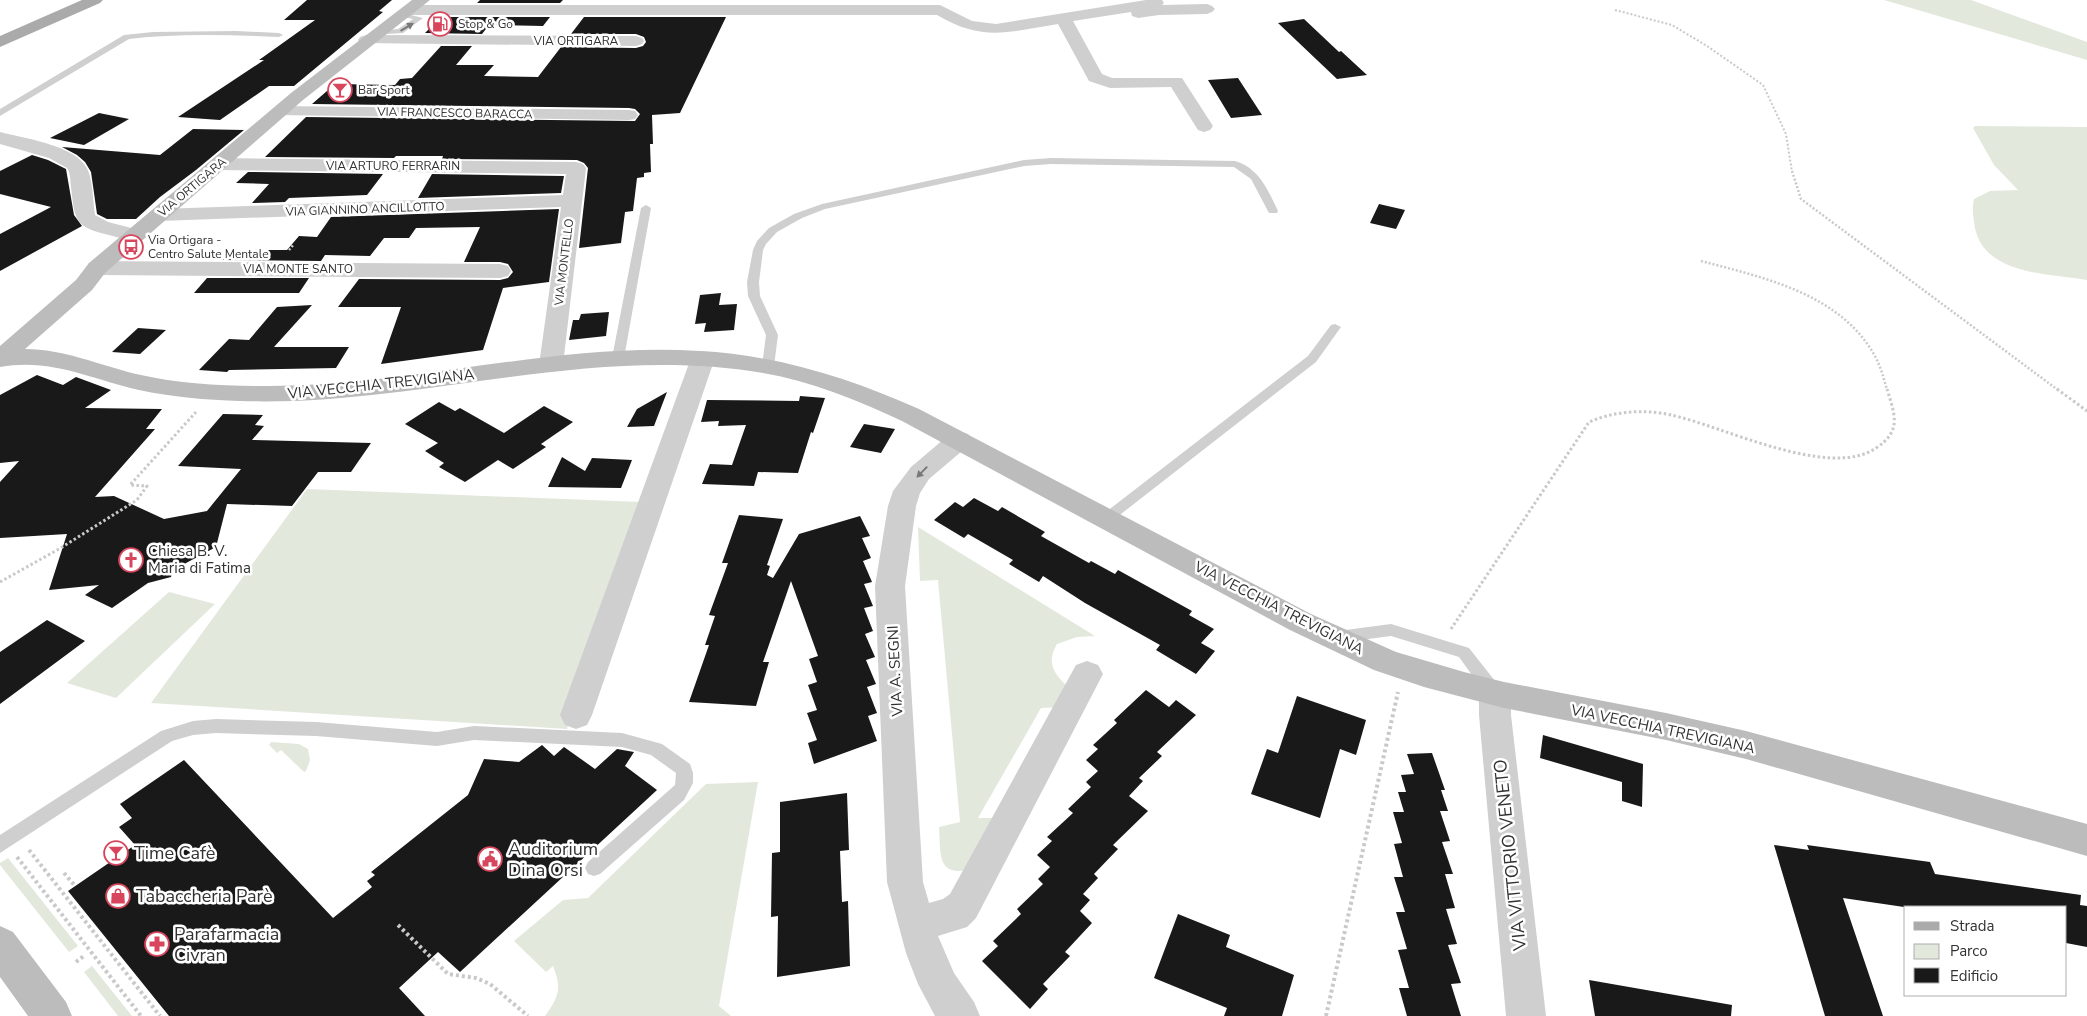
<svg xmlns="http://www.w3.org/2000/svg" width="2087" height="1016" viewBox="0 0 2087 1016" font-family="'Nunito Sans',sans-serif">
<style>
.green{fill:#e3e8dc}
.building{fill:#191919}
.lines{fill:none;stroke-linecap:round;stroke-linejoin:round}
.path-far3{stroke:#c9c9c9;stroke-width:2;stroke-dasharray:2 2;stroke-linecap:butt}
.path-far2{stroke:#c9c9c9;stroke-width:2.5;stroke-dasharray:2 2;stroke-linecap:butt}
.path-far1{stroke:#c9c9c9;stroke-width:3;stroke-dasharray:2.5 2.5;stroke-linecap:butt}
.path{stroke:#c9c9c9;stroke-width:4;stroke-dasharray:3 3;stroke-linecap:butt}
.lane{fill:#cfcfcf;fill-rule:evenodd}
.street{fill:#cfcfcf;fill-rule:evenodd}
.secondary{fill:#bcbcbc;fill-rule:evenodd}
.primary{fill:#aaa;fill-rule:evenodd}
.oneway{fill:#797979}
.labels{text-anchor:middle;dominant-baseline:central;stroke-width:5;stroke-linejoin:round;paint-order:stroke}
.far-poi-label{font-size:12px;fill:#323232;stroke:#fff;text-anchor:start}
.far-street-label{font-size:12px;fill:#323232;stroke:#fff}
.street-label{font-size:15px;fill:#323232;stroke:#fff}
.poi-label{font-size:15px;fill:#323232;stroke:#fff;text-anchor:start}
.near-poi-label{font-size:18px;fill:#323232;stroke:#fff;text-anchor:start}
.near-street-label{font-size:18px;fill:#323232;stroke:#fff}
</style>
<rect width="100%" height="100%" fill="#fff"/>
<path class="green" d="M1884 0H1971L2087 42V60Z
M1975 126 2087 127V280C2045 273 1980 275 1974 222 1973 214 1972 207 1974 199L1990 191 2018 190 1994 165 1973 128Z
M307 489 641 502 567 729 151 703Z
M918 527 1095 636 1077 637 1057 644C1047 661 1052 672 1066 685L1063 707 1041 708 978 818H1005L973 869C936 878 941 855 939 827L960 822 938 580 920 581Z
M169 592 215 604 116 698 67 683Z
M271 742 299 744 308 749 310 760 306 771 304 772 281 750 277 753 269 745Z
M758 782 719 1006 731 1016H545C559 996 562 989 553 966L546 972 514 941 563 900 588 898 706 784Z
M8 858 78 946 69 952 0 865V863Z
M92 966 132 1016H118L84 972Z"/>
<path class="building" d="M307 0H392L379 11 383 12 294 86H269L220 120 178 117 264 60H259L315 20H284Z
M480 0H563L560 3H477Z
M441 17H550L543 26 489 25 482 34 425 33Z
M584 17H726L680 113 652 115 653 144H650L651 172 644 173V177L637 178 633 211 625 212 621 243 579 248 588 168 584 163 577 160 442 159 443 156H396L394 158 265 157 306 117 635 121 640 114 635 109 629 108 312 104 335 84 395 85 400 79 412 78 441 46H472L456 65H494L484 76 538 77 561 47 636 48 643 46 646 42 644 37 636 34H571Z
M1304 19 1339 52 1341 51 1367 75 1337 79 1278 23Z
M1238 78 1262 115 1231 118 1208 80Z
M99 113 129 119 84 145 50 138Z
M193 129 244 130 196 170 160 197 136 219H107L97 214 91 172 85 162 77 155 62 147 160 155Z
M32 155 48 160 66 169 74 215 82 226 0 271V234L51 207 0 194V171Z
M248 172 383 174 367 195 289 198 285 202 252 203 269 184 236 183Z
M432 174 564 176 561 193 418 198Z
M1379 204 1405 210 1396 229 1370 223Z
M559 209 549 282 503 288 483 350 381 364 401 307H338L359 279 500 280 508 278 513 272 508 264 500 262H464L480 227 416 228 409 238H384L370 256 325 255 321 261 223 260 232 250H287L299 236 317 237 331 217Z
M207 278H309L299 293H194Z
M721 293 719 305 737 304 734 330 704 332 706 323 695 324 700 295Z
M312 305 274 347H349L336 368 229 370 227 372 199 370 229 339 249 340 277 307Z
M609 312 606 336 569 340 573 320H579L581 314Z
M138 328 166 330 140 354 112 352Z
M37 375 63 385 76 377 111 390 85 408 162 409 146 429H155L95 497 114 496 164 519 207 511 241 469 178 466 223 414 263 415 255 425 264 426 252 440 371 443 351 472H318L292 506 227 504 216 547 173 570 171 577 148 583 112 608 85 595 99 585 49 590 67 534 0 538V482L19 461 0 463V395Z
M667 392 654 426 627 427 637 409Z
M800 396 825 398 813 433 811 432 798 473 758 472 754 486 702 484 710 464 732 465 746 425 718 426 719 421 701 422 707 400 799 401Z
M439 402 455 411 460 408 504 433 544 406 573 422 541 444 546 447 513 469 498 460 465 482 439 467 444 463 425 451 438 443 405 424Z
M864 424 895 429 881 453 850 447Z
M562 457 585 471 592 458 632 460 621 488 548 487Z
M974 498 998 511 1002 507 1045 532 1041 536 1089 563 1091 561 1115 574 1118 570 1192 611 1189 615 1214 629 1201 643 1215 651 1196 674 1156 650 1160 645 1085 603 1043 576 1039 582 1009 564 1013 560 968 534 964 538 934 520 955 502 963 507Z
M739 515 783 519 767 565 770 566 767 575 773 578 799 534 860 516 870 536 862 538 871 558 863 561 872 582 864 584 873 606 864 608 873 631 865 634 875 657 866 660 876 684 867 687 877 713 868 716 877 741 814 764 808 743 817 740 807 713 817 710 808 685 817 682 809 659 818 656 791 581 763 662H769L756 706 689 702 709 645H705L715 616 709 615 728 563H722Z
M47 620 85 641 0 704V652Z
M1146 690 1169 707 1176 700 1196 715 1157 752 1162 756 1139 778 1143 781 1129 796 1148 811 1113 845 1118 849 1094 874 1098 878 1083 894 1090 900 1080 911 1092 923 1065 952 1070 956 1043 984 1048 989 1030 1009 982 961 998 946 993 941 1021 914 1017 909 1043 884 1038 879 1050 867 1037 855 1052 841 1047 837 1073 813 1068 809 1091 787 1086 782 1098 771 1086 760 1098 749 1093 745 1117 723 1114 720Z
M1297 696 1366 720 1356 755 1340 749 1320 818 1251 794 1267 749 1278 753Z
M1543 735 1643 764 1642 807 1622 801V782L1540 758Z
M542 745 554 756 564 747 595 769 617 749 634 752 625 766 657 790 460 972 438 952 399 988 425 1016H169L68 891 135 845 119 827 132 818 120 804 184 760 333 918 372 887 367 881 375 875 371 872 468 795 484 759 519 762Z
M1432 753 1445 790H1441L1448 811H1440L1450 841 1442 842 1453 874H1445L1455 908 1446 909 1457 944 1448 945 1461 983 1451 984 1461 1016H1407L1399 988H1409L1398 950 1407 949 1396 912H1405L1394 877H1403L1394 844 1402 843 1393 812H1404L1398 792H1406L1401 775 1414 774 1407 754Z
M847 793 849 850 840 851 842 902 848 901 850 966 777 977 778 916 771 917 772 853 780 852V802Z
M1774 845 1809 850 1807 845 1930 862 1935 874 2081 895 2080 905 2087 906V947L2066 943V907H1904L1843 898 1883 1016H1825Z
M1178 914 1230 935 1226 947 1294 975 1282 1016H1224L1227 1008 1154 978Z
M1589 980 1732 1005 1731 1016H1595Z"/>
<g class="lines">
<path class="path-far3" d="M1615 10 1672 25 1707 46 1763 85 1786 134 1792 172"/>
<path class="path-far2" d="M1792 171 1801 199 2058 390
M289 250 294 244
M1701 261C1765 278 1842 294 1876 358 1881 368 1884 379 1887 390"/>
<path class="path-far1" d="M2057 389 2087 411
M0 582 59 549 137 500 147 486 130 485 196 412
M1451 629 1589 422C1615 411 1644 409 1671 415 1723 426 1829 480 1876 448 1902 431 1895 415 1887 389"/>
<path class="path" d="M29 850 160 1016
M17 857 141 1016
M64 873 75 886
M398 925 448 974 476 978 490 984 528 1016
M76 962 85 955
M1326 1016 1398 692"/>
<path class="lane" d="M399 12 423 18 403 33 372 35 371 33 375 31 398 29 413 19 399 16Z
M236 31 279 33 283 35 279 37C229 35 179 33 129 39L0 116V109L124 35 153 32Z
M1051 158 1235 161C1259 168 1268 190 1278 211L1277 213H1269L1251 179 1234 167 1051 164 1024 166 825 209 802 218 777 232 766 244 763 250 759 282 760 296 778 335 774 366 772 369H764L762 366 766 335 748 296 747 282 753 250 757 241 769 228 794 214 822 204 1024 160Z
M646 205 651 208 624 358 618 362 612 358 641 208Z
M1335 324 1341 327 1316 362 1112 521H1102L1100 518 1102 515 1308 356 1331 325Z
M1391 624 1469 648 1499 686 1501 691 1499 696 1493 698 1487 696 1459 657 1391 636 1338 643 1333 641 1330 637 1333 633 1338 631Z
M216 719 316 722 437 732 474 726 622 733 662 744 690 764 693 773V783L684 800 600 874 594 876 588 874 585 868 588 862 675 785 676 773 651 755 622 747 474 740 437 746 316 736 216 733 193 735 172 741 0 853V835L161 731 193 721Z"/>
<path class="street" d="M1146 0H1162L1164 3 1162 5 1207 4 1212 6 1215 9 1212 12 1207 14 1159 15 1138 18 1132 16 1131 12 1073 21 1102 74 1112 78H1182L1213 126 1210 130 1204 132 1198 130 1171 87 1110 88 1089 81 1058 24C1009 32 982 42 937 15H409L403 13 401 10 403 7 409 5H940L972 21 996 24Z
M366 35 636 36 642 38 644 41 642 44 636 46 360 43 358 40 360 37Z
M281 106 629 110 635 111 638 115 635 119 629 120 275 115 272 111 275 107Z
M0 132C23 138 82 146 89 173 93 186 93 201 95 215L108 222 143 231 146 235 143 239C132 242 120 238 109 235 74 227 75 220 71 187 70 181 71 174 67 168L49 158 0 144Z
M219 158 576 162 583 164 586 168 563 365 560 370 551 372 542 370 539 365 561 207 159 221 152 219 149 215 152 211 159 209 563 195 566 174 219 170 212 168 209 164 212 160Z
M97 261 500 264 508 266 511 271 508 276 500 278 97 275 89 273 86 268 89 263Z
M703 351 711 353 715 358 592 715 587 725 576 729 565 725 560 715 691 358 695 353Z
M959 431 968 434 972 440 968 446 929 479 920 493 916 506 905 586 923 882 929 903 943 899 950 894 1076 665 1087 661 1098 665 1103 674 976 918 967 927 938 936 954 973 974 1002 980 1016H935L918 984 906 953 887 882 875 586 888 506 893 491 911 467 950 434Z
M1495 681 1506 685 1511 694V715L1546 1016H1506L1479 715V694L1484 685Z"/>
<path class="secondary" d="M412 0H430L303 100 105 273 92 290 25 349C64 349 99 365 136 374 179 384 224 386 268 386 413 386 555 342 700 351 777 355 849 378 919 409L1311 614 1396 652 1464 672 1504 682 1666 713 1746 731 2087 824V856L1746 759 1666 740 1504 708 1424 687 1374 670 1290 630 902 421C857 400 811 381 763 373 588 343 415 407 240 401 206 400 172 397 139 390 90 379 52 358 0 367V346L76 280 89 263 291 93Z
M0 926 13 932 66 1002 72 1016H28L0 977Z"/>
<path class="primary" d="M82 0H103L100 3 0 47V36Z"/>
</g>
<defs><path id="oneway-solid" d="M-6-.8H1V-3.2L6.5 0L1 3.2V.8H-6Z" transform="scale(1.25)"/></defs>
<g class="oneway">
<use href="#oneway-solid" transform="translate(407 27) rotate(-31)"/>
<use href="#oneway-solid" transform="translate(922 472) rotate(134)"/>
</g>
<defs>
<g id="fuel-ring" transform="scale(1.25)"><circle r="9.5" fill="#fff" stroke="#d7465d" stroke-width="1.5"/><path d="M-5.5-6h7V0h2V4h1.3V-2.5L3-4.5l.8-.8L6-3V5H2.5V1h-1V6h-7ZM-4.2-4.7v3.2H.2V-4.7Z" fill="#d7465d"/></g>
<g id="bar-ring" transform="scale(1.25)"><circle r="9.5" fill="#fff" stroke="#d7465d" stroke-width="1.5"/><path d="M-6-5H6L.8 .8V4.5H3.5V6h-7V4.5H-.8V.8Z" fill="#d7465d"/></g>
<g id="bus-ring" transform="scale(1.25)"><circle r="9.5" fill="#fff" stroke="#d7465d" stroke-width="1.5"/><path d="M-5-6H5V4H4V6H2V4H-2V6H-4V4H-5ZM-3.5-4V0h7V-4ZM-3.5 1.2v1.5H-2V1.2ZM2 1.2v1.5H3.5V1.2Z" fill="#d7465d"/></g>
<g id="church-ring" transform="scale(1.25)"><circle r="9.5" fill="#fff" stroke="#d7465d" stroke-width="1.5"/><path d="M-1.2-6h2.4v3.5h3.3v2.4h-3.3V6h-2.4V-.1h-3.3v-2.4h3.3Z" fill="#d7465d"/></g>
<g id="civic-ring" transform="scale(1.25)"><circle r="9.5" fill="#fff" stroke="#d7465d" stroke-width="1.5"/><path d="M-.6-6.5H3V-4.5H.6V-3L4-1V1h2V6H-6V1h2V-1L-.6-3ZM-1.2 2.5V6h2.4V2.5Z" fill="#d7465d"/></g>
<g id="shop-ring" transform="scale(1.25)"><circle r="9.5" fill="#fff" stroke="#d7465d" stroke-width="1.5"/><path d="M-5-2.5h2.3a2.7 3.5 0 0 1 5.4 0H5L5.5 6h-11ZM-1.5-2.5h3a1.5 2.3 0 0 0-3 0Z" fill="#d7465d"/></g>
<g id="pharmacy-ring" transform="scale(1.25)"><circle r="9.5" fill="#fff" stroke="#d7465d" stroke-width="1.5"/><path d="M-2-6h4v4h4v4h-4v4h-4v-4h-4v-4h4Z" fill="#d7465d"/></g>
</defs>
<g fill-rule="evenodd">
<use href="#fuel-ring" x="440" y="24"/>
<use href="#bar-ring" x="340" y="90"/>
<use href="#bus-ring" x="131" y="247"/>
<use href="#church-ring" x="131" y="560"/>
<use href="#bar-ring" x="116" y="853"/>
<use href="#civic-ring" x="490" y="859"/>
<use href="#shop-ring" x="118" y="896"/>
<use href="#pharmacy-ring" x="157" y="944"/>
</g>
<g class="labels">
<g class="far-poi-label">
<text x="458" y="24">Stop &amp; Go</text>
<text x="358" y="90">Bar Sport</text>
<text x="148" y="240">Via Ortigara -<tspan x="148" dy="14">Centro Salute Mentale</tspan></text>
</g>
<g class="far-street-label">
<text x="576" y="41">VIA ORTIGARA</text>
<text transform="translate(455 113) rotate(1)">VIA FRANCESCO BARACCA</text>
<text x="393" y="166">VIA ARTURO FERRARIN</text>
<text transform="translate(192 187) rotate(-40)">VIA ORTIGARA</text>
<text transform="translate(365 209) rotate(-2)">VIA GIANNINO ANCILLOTTO</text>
<text transform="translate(564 262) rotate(-83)">VIA MONTELLO</text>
<text x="298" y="269">VIA MONTE SANTO</text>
</g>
<g class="street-label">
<text transform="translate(381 384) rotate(-6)">VIA VECCHIA TREVIGIANA</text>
<text transform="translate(1279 608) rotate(27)">VIA VECCHIA TREVIGIANA</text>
<text transform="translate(895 671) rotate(-93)">VIA A. SEGNI</text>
<text transform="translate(1663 729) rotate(12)">VIA VECCHIA TREVIGIANA</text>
</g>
<g class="poi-label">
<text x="148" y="551">Chiesa B. V.<tspan x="148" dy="17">Maria di Fatima</tspan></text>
</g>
<g class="near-poi-label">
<text x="508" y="849">Auditorium<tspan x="508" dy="21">Dina Orsi</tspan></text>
<text x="134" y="853">Time Cafè</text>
<text x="136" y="896">Tabaccheria Parè</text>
<text x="174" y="934">Parafarmacia<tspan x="174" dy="21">Civran</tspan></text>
</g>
<g class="near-street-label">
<text transform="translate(1510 855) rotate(-96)">VIA VITTORIO VENETO</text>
</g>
</g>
<rect x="1904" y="906" width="162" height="90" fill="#ffffff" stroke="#adadad"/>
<rect x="1914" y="922" width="25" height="8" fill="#aaaaaa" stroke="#adadad"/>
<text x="1950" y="931" font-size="15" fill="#323232">Strada</text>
<rect x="1914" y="944" width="25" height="15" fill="#e3e8dc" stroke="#adadad"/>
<text x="1950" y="956" font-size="15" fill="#323232">Parco</text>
<rect x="1914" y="968" width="25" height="15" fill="#191919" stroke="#adadad"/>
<text x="1950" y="981" font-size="15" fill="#323232">Edificio</text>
</svg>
